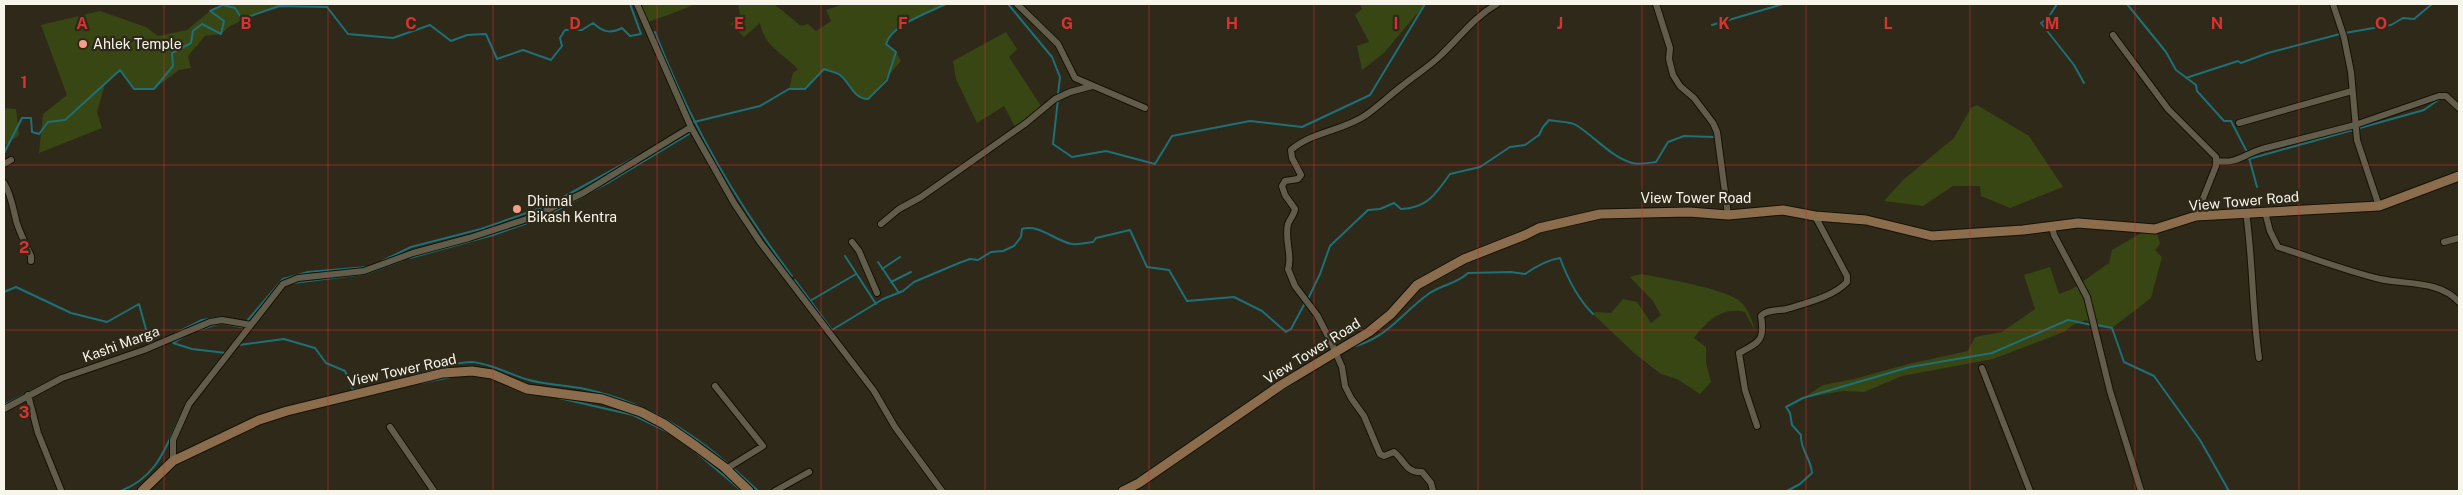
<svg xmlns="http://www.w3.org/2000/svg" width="2463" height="495" viewBox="0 0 2463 495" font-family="'Public Sans',sans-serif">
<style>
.green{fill:#384613}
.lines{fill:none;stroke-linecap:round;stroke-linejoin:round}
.stream{stroke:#1e7078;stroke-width:2}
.street-casing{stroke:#161204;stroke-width:8}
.secondary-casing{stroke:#161204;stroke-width:11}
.street{stroke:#625d4b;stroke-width:6}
.secondary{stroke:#8b6d4d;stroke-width:9}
.grid{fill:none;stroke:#d83232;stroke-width:1;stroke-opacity:0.55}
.poi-dot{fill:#f49e8a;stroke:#2e2919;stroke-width:2}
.labels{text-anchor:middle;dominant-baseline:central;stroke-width:4.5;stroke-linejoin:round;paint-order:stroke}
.poi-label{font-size:14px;fill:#f8f5eb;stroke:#2e2919;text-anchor:start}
.street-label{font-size:14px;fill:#f8f5eb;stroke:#2e2919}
.grid-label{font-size:16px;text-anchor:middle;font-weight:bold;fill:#d83232;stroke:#2e2919;stroke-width:4.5;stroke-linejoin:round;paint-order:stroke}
</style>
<rect width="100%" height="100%" fill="#2e2919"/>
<path class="green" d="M230 4H288L286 6 259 13 230 26 221 34 205 36 188 56 191 68 179 70 154 89H134L120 71 105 84 97 112 102 128 39 153 43 114 67 95 41 25 100 11 146 27 158 36 187 30 210 11Z
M637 4H694C690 8 655 19 646 23Z
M738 4H774L801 26 808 24 816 31 831 21 826 10 843 4H946C930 12 890 25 886 44L896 52 901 61 868 99C852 99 850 81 838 74 834 72 828 70 823 69L805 89H789L793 73 798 69C783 54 764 46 760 23L744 37 731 24 740 14Z
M1360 4H1425L1384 53 1362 70 1357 46 1369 42 1355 15 1362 9Z
M1006 32 1017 49 1009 57 1043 109 1016 129 1004 106 977 123 956 79 953 61Z
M1977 105 2029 136 2063 187 2010 208 1981 196 1980 186H1953L1923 206 1884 201 1903 180 1954 138 1971 108Z
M4 108 16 109 19 135 4 146Z
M2155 225 2160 244 2155 250 2162 257 2151 298 2112 328 2094 327 2086 320 2073 325 2064 332 1993 359 1902 376 1864 392 1843 391 1803 398 1823 385 1854 379 1908 364 1968 351 1975 337 2002 332 2035 309 2024 275 2050 267 2059 294 2072 289 2109 263 2112 250Z
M1641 274C1661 278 1730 289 1742 303 1748 310 1753 321 1755 331L1745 312C1722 306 1707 321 1694 338L1706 347V363L1711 382 1700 394 1677 379 1661 374 1634 353 1593 314 1595 312 1611 313 1623 299 1637 302 1651 323 1661 315 1653 301 1630 277Z"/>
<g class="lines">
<path class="stream" d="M1008 4 1052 57 1060 77 1058 94
M2057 4 2048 18 2041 23 2074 65 2084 83
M2127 4 2166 52 2176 70 2196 85 2197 91 2224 121H2231L2248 154 2257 187
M1712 25 1783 4
M653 33 655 32C689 121 735 201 792 276
M2345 33 2391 25 2403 18 2414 19 2432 4
M2186 78 2238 61 2241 63 2268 53 2340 34
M1058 99 1053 144 1072 157 1106 151 1155 164 1172 136 1250 121 1302 127 1370 95 1425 4
M694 122 760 106 789 89H805L824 69C828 71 836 72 840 75 850 82 853 99 868 99L887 80 896 52 886 44C891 25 930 12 946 4
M4 153 22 118H31L32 132 39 134 48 122 65 120 120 70 134 89H154L173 66 172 53 191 43 193 31 202 24 221 34 224 21 210 11 223 5 235 8 242 19 279 6 327 7 348 34 393 38 430 25 451 41 467 35 486 34 497 59 523 50 551 60 562 46 560 38 565 30H582L593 23C603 32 610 34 622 28L630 36 641 34 630 4
M2249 159 2424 110 2441 98
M845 256 876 304
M410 258 493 235 542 218 611 181 689 134
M382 261 411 247 481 229 549 205 636 157
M878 262 899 293
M882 269 900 257
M795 280 832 330 883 299 903 291 914 282 959 263 970 259 978 260 991 252 1003 251 1014 246 1021 237 1022 229C1040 224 1055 241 1072 244 1078 245 1086 243 1093 242L1096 238 1130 230 1147 267 1169 270 1187 301 1234 297 1262 311 1286 332 1291 329 1305 303
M891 282 911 272
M293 283 365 274 403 260
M4 292 16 287 71 313 107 322 139 304 150 344
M1308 299 1320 274 1330 246 1368 210 1380 209 1394 203 1401 209C1427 208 1436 194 1450 174L1480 167 1510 147 1525 145 1539 135 1543 127 1549 120C1557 122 1570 121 1576 125 1594 136 1611 157 1632 163 1639 165 1648 163 1656 162L1668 142 1684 136 1713 137
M810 301 856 274
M247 321 283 279 308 272 366 267
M221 323 246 328 226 353 192 349 173 343 192 332Z
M2097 325 2112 328 2124 362 2154 376 2200 440 2229 491
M176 333 202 320 223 317
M239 345 284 339 315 348 326 363 345 371 353 390 365 388
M1352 347C1387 338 1400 315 1427 295 1440 285 1457 284 1468 273L1511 272 1525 274C1535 267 1547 260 1560 258 1567 277 1578 299 1593 314
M423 373C438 369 456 362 471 362 491 363 510 375 529 380 547 385 566 385 585 389 655 404 707 442 758 491
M421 383 451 377
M378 393 395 389
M1277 393 1295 382
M559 398 633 415 668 432
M4 405 53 380
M691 448 742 491
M121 491C158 476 165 448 181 415
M1787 491 1800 484 1812 473C1811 458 1800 450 1801 435L1792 425 1790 413 1786 407 1803 398 1910 367 1992 353 2068 320 2092 325"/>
<g class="street-casing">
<path id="street" d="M637 4 691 127 734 203 760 242 874 391 895 427 942 491
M1017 4 1058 44 1075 78 1145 108
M1656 4 1670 48 1669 59 1673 75 1680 86 1694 98 1713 123 1717 132 1728 215
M2333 4 2344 37 2351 72 2357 140 2379 206
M2113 35 2168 109 2216 157V166L2196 216
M2239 123 2352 91
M2217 161C2238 164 2242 155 2262 149L2355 125 2439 96H2446L2459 108
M4 164 11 160
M4 183C11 194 13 208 16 220 17 226 28 250 31 256V261
M2246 212C2253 261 2252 309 2259 358
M2265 212 2270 231 2278 247C2311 257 2346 271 2380 279 2407 285 2439 280 2459 302
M881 224 899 209 921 197 1026 123 1055 99 1070 92 1092 86
M2052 227 2054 235 2087 297 2110 391 2141 491
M852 242 859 251 877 293
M2444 242 2459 238
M1982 368 2030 491
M715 386 763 446 726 469
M28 395 38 433 61 490
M4 409 62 378 144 350 210 322 222 320 251 325
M1757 426 1745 390 1739 353C1760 342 1765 340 1761 316 1767 309 1779 311 1787 309 1806 303 1833 297 1847 282V276L1815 216
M390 427 434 491
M173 461V440L189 404 283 284 298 278 364 271 413 253 469 238 533 217 583 193 691 127
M775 491 809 472
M1433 491 1431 483 1422 472C1406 473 1405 461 1394 452L1384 456 1380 454 1364 416 1351 398 1345 386 1342 367 1330 340 1317 315 1295 286 1288 269C1293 257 1284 239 1288 224 1290 219 1294 215 1295 209L1285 195 1282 186 1285 181 1298 179 1301 175 1292 158 1291 150C1313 131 1343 131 1366 115 1379 106 1390 95 1402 86 1415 75 1429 67 1441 55 1460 37 1474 17 1497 4"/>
</g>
<g class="secondary-casing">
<path id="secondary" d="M142 491 173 461 259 420 287 411 443 373 472 371 492 374 527 389 602 399 641 412 664 424 697 447 724 467 749 491
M1123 491 1139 483 1281 385 1369 332 1391 314 1417 285 1464 259 1525 235 1539 228 1600 214 1689 212 1728 215 1783 210 1815 216 1866 220 1932 236 2023 230 2078 223 2155 229 2196 216 2379 206 2459 176"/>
</g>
<use href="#street" class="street"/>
<use href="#secondary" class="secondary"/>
</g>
<path class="grid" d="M164 4V491M328 4V491M493 4V491M657 4V491M821 4V491M985 4V491M1149 4V491M1314 4V491M1478 4V491M1642 4V491M1806 4V491M1970 4V491M2135 4V491M2299 4V491M4 165H2459M4 330H2459"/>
<g class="poi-dot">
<circle cx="83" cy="44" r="5"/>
<circle cx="517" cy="209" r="5"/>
</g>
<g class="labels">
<g class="poi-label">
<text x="93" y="44">Ahlek Temple</text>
<text x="527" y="201">Dhimal<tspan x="527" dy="16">Bikash Kentra</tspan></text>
</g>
<g class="street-label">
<text x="1696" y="198">View Tower Road</text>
<text transform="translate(2244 201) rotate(-5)">View Tower Road</text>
<text transform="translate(121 344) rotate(-20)">Kashi Marga</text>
<text transform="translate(1312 351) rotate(-32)">View Tower Road</text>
<text transform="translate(402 370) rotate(-12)">View Tower Road</text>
</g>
</g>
<g class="grid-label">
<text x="82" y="29">A</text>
<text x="246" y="29">B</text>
<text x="411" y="29">C</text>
<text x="575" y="29">D</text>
<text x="739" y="29">E</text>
<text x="903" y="29">F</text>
<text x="1067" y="29">G</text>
<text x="1232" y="29">H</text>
<text x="1396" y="29">I</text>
<text x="1560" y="29">J</text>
<text x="1724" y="29">K</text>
<text x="1888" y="29">L</text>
<text x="2052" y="29">M</text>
<text x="2217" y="29">N</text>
<text x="2381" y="29">O</text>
<text x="24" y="88">1</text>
<text x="24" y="253">2</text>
<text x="24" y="418">3</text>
</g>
<rect width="2463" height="495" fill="none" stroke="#f8f5eb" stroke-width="10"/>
</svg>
